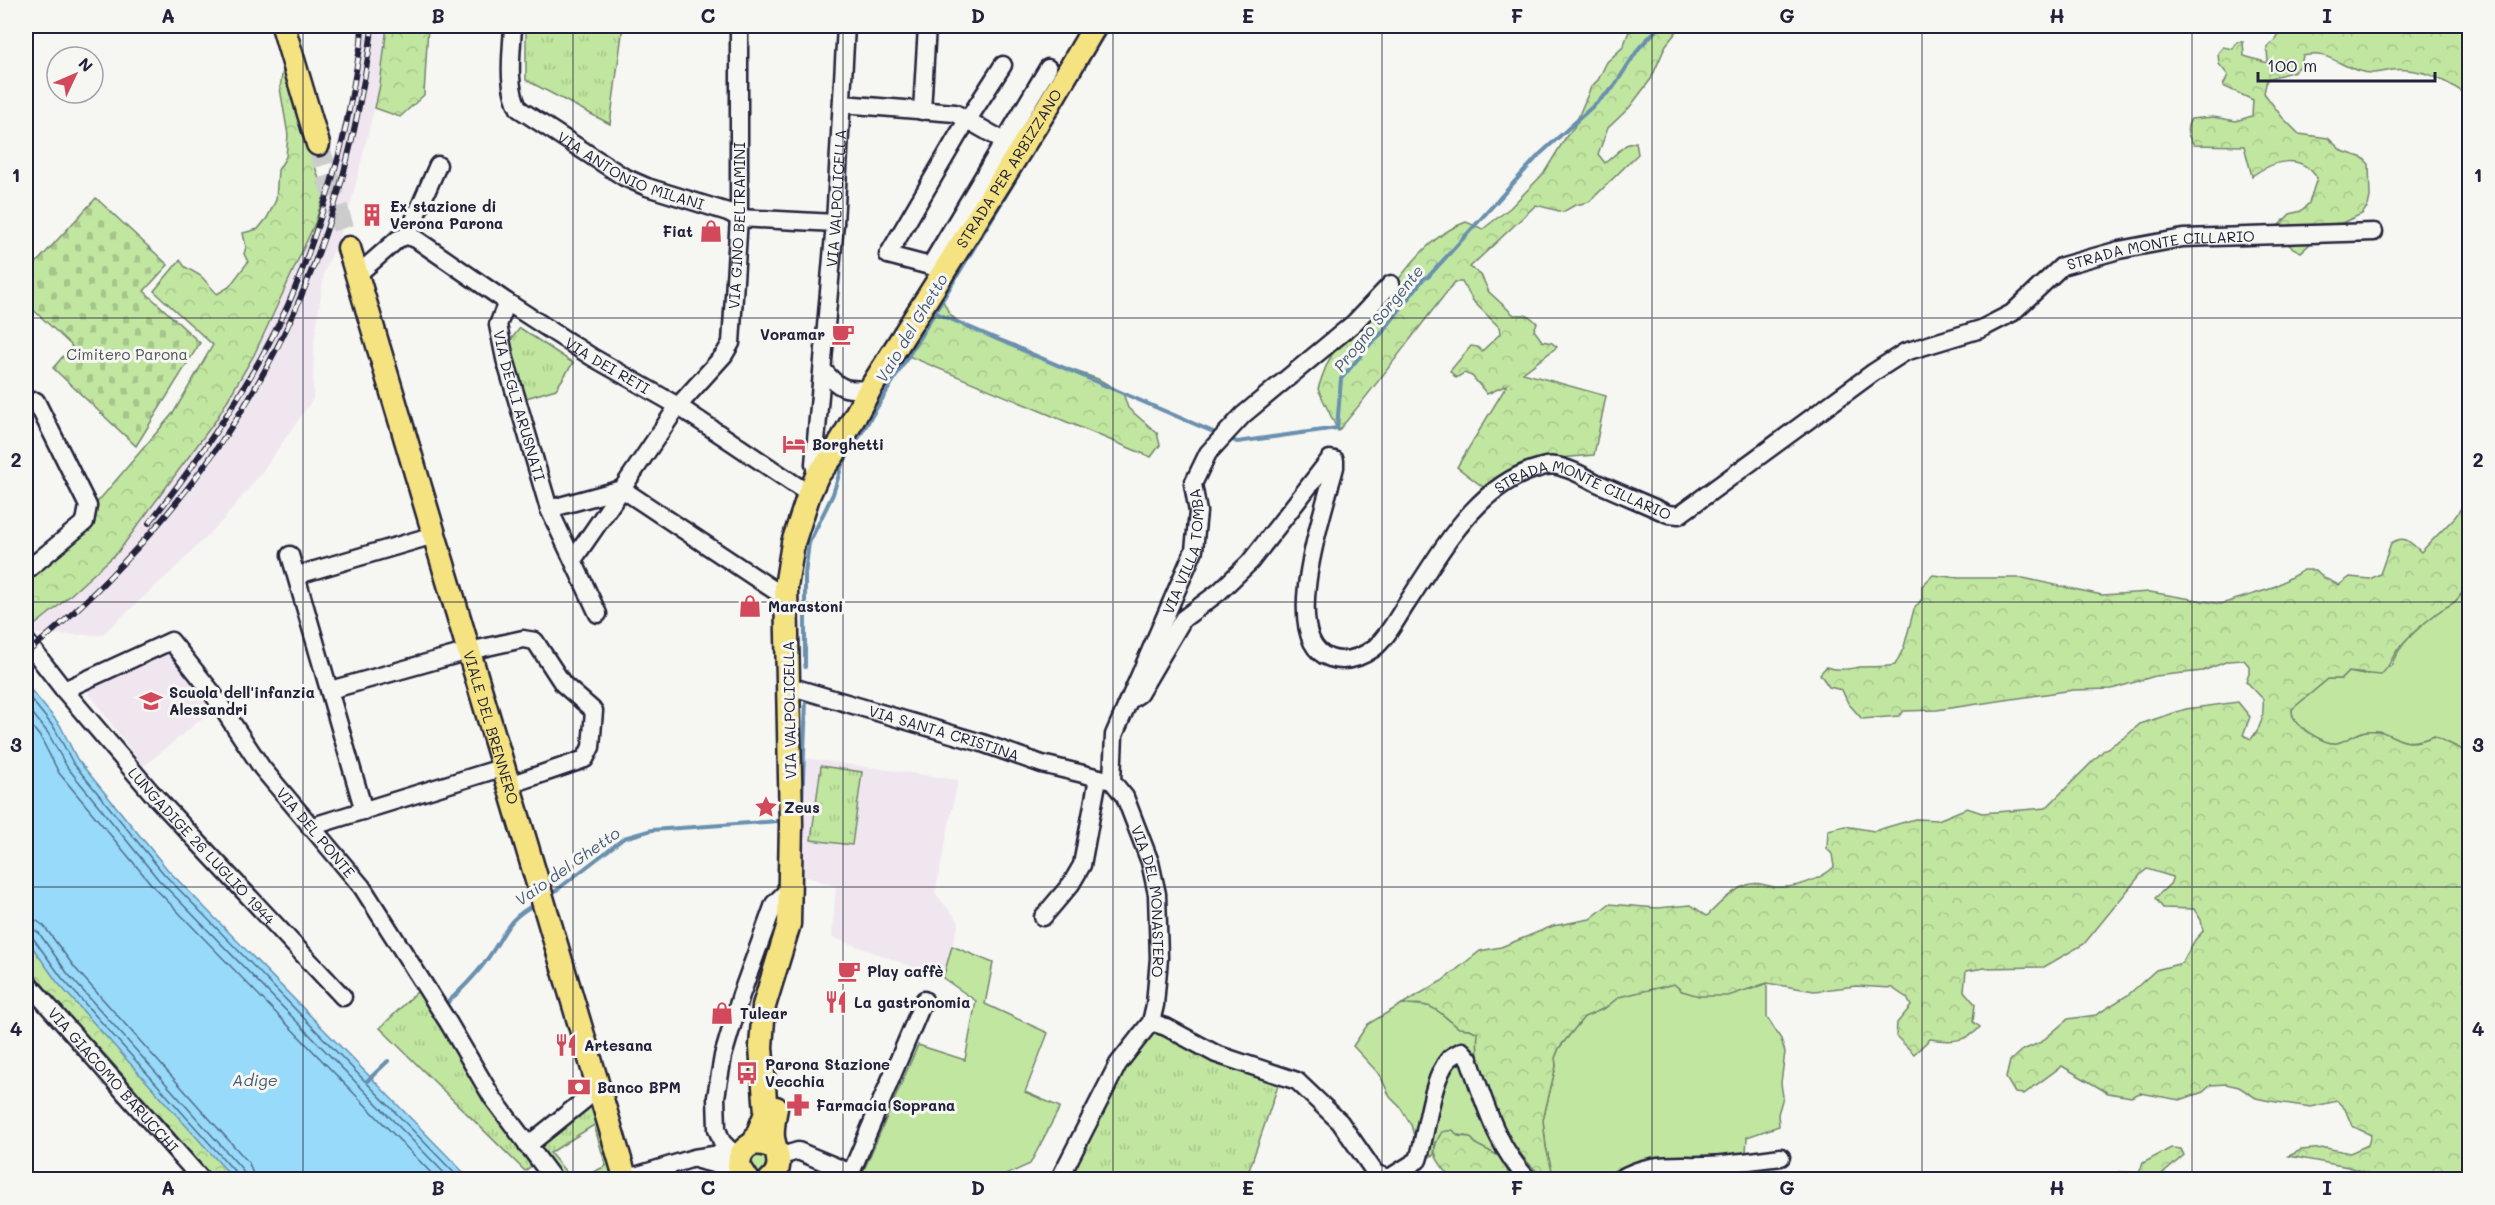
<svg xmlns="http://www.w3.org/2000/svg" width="2495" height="1205" viewBox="0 0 2495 1205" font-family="Mali,sans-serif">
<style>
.built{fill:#f0e6f0}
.grass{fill:#c1e6a0;stroke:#72846e;stroke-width:1.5}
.forest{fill:url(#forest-crowns);stroke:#72846e;stroke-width:1.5}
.cemetery{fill:url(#cemetery-stones);stroke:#72846e;stroke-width:1.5}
.park{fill:url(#park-tufts);stroke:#72846e;stroke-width:1.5}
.water{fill:#98dafa;stroke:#6990ae;stroke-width:1.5}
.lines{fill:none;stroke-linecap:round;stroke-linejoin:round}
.shore{stroke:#516c87;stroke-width:1.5}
.stream{stroke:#6990ae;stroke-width:4}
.major-tunnel{stroke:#cccccd;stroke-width:22;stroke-dasharray:22 11;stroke-linecap:butt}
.minor-casing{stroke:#22223b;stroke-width:21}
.major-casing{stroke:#22223b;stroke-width:27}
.minor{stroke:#f6f6f2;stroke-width:16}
.major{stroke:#f5e382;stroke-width:22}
.rail-casing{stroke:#22223b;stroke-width:6}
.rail{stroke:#f6f6f2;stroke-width:4;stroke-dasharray:11;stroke-linecap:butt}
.grid{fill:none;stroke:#22223b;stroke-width:1.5;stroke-opacity:0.55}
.labels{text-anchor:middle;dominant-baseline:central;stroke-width:6;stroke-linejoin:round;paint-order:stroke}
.street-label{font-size:15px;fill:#22223b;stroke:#f6f6f2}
.poi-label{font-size:15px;font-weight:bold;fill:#22223b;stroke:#f6f6f2;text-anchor:start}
.park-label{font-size:15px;fill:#4a5354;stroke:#f6f6f2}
.water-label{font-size:16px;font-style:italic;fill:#455974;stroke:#f6f6f2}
.neatline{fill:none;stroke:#22223b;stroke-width:2}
.grid-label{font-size:20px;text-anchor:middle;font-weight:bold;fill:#22223b}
</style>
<defs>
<pattern id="forest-crowns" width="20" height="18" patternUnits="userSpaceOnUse" patternTransform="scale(1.5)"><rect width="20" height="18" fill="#c1e6a0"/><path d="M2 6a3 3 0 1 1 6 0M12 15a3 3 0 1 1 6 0" fill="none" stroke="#a6c58b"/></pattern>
<pattern id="cemetery-stones" width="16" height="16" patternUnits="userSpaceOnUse" patternTransform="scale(1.5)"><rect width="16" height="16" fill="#c1e6a0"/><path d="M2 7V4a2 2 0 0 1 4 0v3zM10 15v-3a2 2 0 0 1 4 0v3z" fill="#a6c58b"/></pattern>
<pattern id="park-tufts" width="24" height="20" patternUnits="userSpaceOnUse" patternTransform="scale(1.5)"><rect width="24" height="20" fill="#c1e6a0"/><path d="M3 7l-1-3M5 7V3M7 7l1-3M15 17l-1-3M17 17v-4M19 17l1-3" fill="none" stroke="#a6c58b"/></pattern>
</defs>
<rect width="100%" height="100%" fill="#f6f6f2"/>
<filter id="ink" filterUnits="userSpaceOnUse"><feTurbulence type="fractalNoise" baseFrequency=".0167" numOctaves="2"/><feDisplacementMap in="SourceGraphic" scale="12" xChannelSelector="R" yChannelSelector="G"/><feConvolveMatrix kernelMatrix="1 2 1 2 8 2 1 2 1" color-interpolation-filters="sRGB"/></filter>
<g filter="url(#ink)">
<path class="built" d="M359 26H387L380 85 351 203 341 233 324 272 314 343 313 399 261 473 224 519 171 572 102 635 26 634 118 552 216 420 254 355 315 223 324 196 353 81Z
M162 651 168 652 213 709 143 767 89 693 90 688 94 683Z
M804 758 958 780 935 893 959 922 943 978 832 937 836 886 804 876Z"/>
<path class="grass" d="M2469 591V753L2434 736C2395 752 2396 728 2367 731 2357 732 2347 741 2337 743 2325 745 2300 729 2294 718 2292 716 2292 712 2292 709L2328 679H2341L2348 672 2364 675 2391 666C2399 644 2419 627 2437 613 2448 604 2454 606 2462 593Z
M952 946 993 963 985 1004 1048 1033 1025 1092 1060 1107 1030 1164 997 1179H860L918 1045 965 1060 976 1001 943 978Z
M1767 983V1017L1781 1039 1785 1052 1781 1083 1783 1097 1778 1114 1779 1126 1747 1137 1746 1153 1750 1170H1742L1749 1179H1554L1546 1147 1543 1120 1556 1066 1555 1058 1559 1048 1584 1017 1605 1008 1619 996 1674 984 1682 991 1752 989Z
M1402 1004C1438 1004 1433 1008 1459 1028L1470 1029 1478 1033C1473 1086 1507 1147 1548 1179H1511L1501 1157 1477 1145 1470 1137 1458 1135 1435 1142 1434 1155 1421 1160 1411 1125 1400 1107 1390 1097 1380 1075 1353 1046 1368 1024Z
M771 1151 764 1179H755L743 1155Z"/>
<path class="forest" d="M387 26H428L424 95 400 117 375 108 380 85Z
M1631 26H1681L1666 45 1651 79 1629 108 1608 128 1598 154 1605 163 1626 145 1636 142 1638 154 1589 202 1575 205 1563 212 1536 205 1470 267 1481 275 1489 292 1514 315C1526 314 1529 315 1537 323L1534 330 1542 341 1552 343 1557 347 1523 373 1606 396 1594 455 1548 459 1501 487 1500 500 1457 467 1507 385 1487 394 1472 376 1464 373 1456 378 1450 371 1471 346 1477 347 1482 351 1500 334 1499 327 1474 302 1462 282H1455C1415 331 1379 383 1338 431L1318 389C1322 376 1326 363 1334 351 1345 334 1363 322 1376 307 1403 276 1426 236 1466 222L1483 229 1510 208 1544 173 1566 137 1574 127 1591 87 1598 80 1607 62 1623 47Z
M2276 26H2469V96C2446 81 2422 67 2392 70 2380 72 2372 75 2360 71 2338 66 2329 50 2303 56L2301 65 2295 71 2267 79 2264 93 2282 117 2299 134 2328 138 2342 151 2363 158 2369 164 2370 197 2368 206 2362 214 2342 223 2332 224 2301 252C2283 244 2287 241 2278 226L2290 214 2301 211 2309 203 2317 178C2300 152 2273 161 2252 176L2244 146 2194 145C2187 135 2185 129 2191 119L2213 117 2236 121 2252 116 2253 100 2223 86 2228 75 2219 64 2218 53 2223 47 2233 49 2237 42H2243L2244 56 2268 63 2267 47 2274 41 2280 29Z
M284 63 324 196 315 223 276 308 254 355 216 420 118 552 56 608 26 632V576L101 498 174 412 213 345 154 291 180 260 185 267 201 276 217 294 229 287 248 262 244 254 246 247 243 233 258 229 267 218 276 200 278 170 286 157 288 135 280 88Z
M942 299C945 304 947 311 951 315 966 333 1012 337 1032 356L1098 379 1123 393 1128 408 1157 433 1160 445 1151 457 906 355Z
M2469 497V591L2462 593C2454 606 2448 604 2437 613 2424 623 2405 638 2396 652 2389 663 2391 665 2381 675L2348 672 2341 679H2328L2292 709C2292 712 2292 716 2294 718 2300 729 2325 745 2337 743 2347 741 2357 732 2367 731 2397 728 2395 753 2434 736L2469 753V1179H2385L2348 1167 2289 1156 2301 1150 2326 1148 2350 1153 2368 1145 2371 1135 2352 1126 2345 1109 2337 1101 2311 1107 2270 1101 2256 1098 2239 1087 2226 1084 2211 1085 2203 1092 2180 1100 2140 1093 2131 1097 2108 1093 2062 1066 2024 1094 2015 1093 2006 1078 2010 1061 2021 1051 2041 1042 2068 1019 2096 1015 2128 995 2156 970 2182 963 2195 940 2203 931 2201 920 2194 909 2163 908 2155 898 2170 884 2173 877 2147 869 2141 874 2084 944 2044 967 1985 968 1966 971 1964 991 1975 1004 1973 1022 1980 1027C1967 1043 1948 1042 1930 1039L1914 1054 1896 1036 1897 1023 1911 1006 1907 998 1892 988 1856 986 1814 991 1767 983 1728 996H1699L1682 991 1674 984 1619 997 1605 1008 1584 1017 1559 1048 1555 1058 1556 1066 1543 1120 1546 1147 1554 1179C1529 1179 1494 1114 1487 1093 1480 1074 1476 1053 1478 1033L1470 1029 1459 1028C1433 1008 1438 1004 1402 1004L1442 981 1480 951 1501 947 1553 926 1590 919 1609 904 1657 908 1691 905 1707 916C1718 905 1732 890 1747 885 1758 881 1765 886 1774 887 1794 889 1820 880 1834 867L1832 854 1827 849 1828 830 1845 826 1874 831 1915 819 1938 820 1967 808 1982 813 2046 808 2104 750 2125 737 2140 724 2186 709 2238 702 2250 717 2243 735 2251 739C2262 726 2264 716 2263 699L2246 681 2249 673V666L2244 660 2228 661 2203 671 2155 676 2112 689 2073 690 1937 710 1904 711 1899 716 1862 719 1848 703 1842 690 1829 687 1820 674 1826 667C1839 671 1847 669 1860 667 1873 666 1881 668 1895 665L1904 647 1914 609 1922 599V586L1933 575 1959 578H2023L2102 595 2150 592 2221 604 2270 589 2304 570H2316L2324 578 2339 585 2350 577 2370 579 2380 574 2391 543C2405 534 2410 542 2421 552L2455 517Z
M26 923 250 1179H214L109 1059 58 1004 26 964Z
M1453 1130 1458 1136 1470 1137 1477 1145 1501 1157 1511 1179H1452C1438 1161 1427 1154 1442 1132Z
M2171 1148 2181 1149 2184 1155 2157 1179H2114L2119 1172 2139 1173 2143 1163Z"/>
<path class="cemetery" d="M96 198 168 265 144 291 200 343 136 446 53 368 72 346 26 303V274Z"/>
<path class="park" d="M526 26H623L610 124 526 80Z
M520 328 573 363 556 389 526 398 509 342Z
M821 766 862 772 852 845 811 840Z
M421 988 488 1105 531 1166 525 1171 380 1028Z
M1160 1030 1205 1054 1211 1061 1244 1072 1249 1071 1280 1080 1246 1179 1059 1180 1148 1031Z
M595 1098 617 1173 603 1179H578L606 1166 594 1125 550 1153 572 1179H561L533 1146Z"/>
<path class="water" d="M26 684 60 725 77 759 168 870 470 1179H234L57 982 26 938Z"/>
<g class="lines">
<path class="shore" d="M26 693 55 729 73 763 164 874 461 1180
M26 705 48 733 67 767 158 879 451 1180
M26 719 41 738 59 773 152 885 438 1180
M26 919 37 921 44 926 75 968 249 1163 255 1180
M26 928 33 929 39 933 68 974 242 1169 246 1180
M26 935 33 938 62 978 236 1173 238 1180"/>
<path class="stream" d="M934 312 1218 434
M1228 438 1237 442 1337 428 1341 379 1372 342 1381 334 1424 278 1428 277 1539 155 1613 88 1639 48 1660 26
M805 667V574L809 543 833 494 842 465 1109 26
M802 804 806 700
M549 896 624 838 652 830 779 821
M447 1003C462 989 477 974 488 958 508 930 504 921 537 903
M367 1081 388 1061"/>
<path class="major-tunnel" d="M318 144 349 248"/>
<g class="minor-casing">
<g id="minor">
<path id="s1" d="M513 26C512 52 506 85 519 109L624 177 647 187 728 212 739 218 835 223"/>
<path d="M1003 65 958 135 888 255 930 266 1048 68"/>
<path d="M842 104 955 113 1004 141"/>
<path d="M922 111 927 26"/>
<path d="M407 236 438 165"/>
<path id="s2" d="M357 275 398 239 407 236 416 239 507 302 592 357 678 406 809 494"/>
<path id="s3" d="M507 302 498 325 505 359 549 509 598 614"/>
<path d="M823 370C839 389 846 391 870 389"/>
<path id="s4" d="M817 476 814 464 835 223 846 26"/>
<path id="s5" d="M549 509 622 489 678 406 724 355 731 343 739 218V26"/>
<path d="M290 555 364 811"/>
<path d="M573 560 622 489 786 598"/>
<path d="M26 571 85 522 88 506 36 401"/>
<path d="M298 575 434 535"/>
<path id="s6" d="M26 641 64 690 151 792 343 997"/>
<path id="s7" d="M789 686 982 743 1042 764 1112 781 1125 797 1150 862 1157 894 1159 958 1155 1005 1151 1022 1118 1064 1059 1180"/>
<path id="s8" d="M64 690 171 641 211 691 262 768 362 887 448 1022 492 1097 554 1180"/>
<path d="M330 690 469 651 523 639 535 641 563 684 594 711 591 747 585 759 509 785"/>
<path id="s9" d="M1127 702 1139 694 1183 619 1219 592 1250 562 1330 459 1335 460V467C1326 504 1277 640 1330 658 1345 663 1360 658 1373 649 1386 639 1396 620 1405 606 1440 554 1476 483 1542 467 1548 465 1558 465 1564 468 1576 471 1586 478 1597 483 1621 494 1644 503 1668 514L1679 515 1874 372 1905 352 1981 329 2012 313 2062 266 2119 250 2183 238 2374 232"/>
<path id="s10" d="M1112 781 1114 735 1194 550 1198 512 1193 484 1208 453 1243 415 1354 323 1391 284"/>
<path d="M310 827 504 767"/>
<path d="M1043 917 1071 884 1082 865 1098 778"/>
<path id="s11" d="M26 981 202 1180"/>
<path d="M1151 1022 1166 1027 1216 1054 1297 1081 1340 1122 1376 1174 1389 1178 1418 1160C1427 1133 1431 1079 1449 1059 1452 1056 1458 1053 1462 1051L1469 1059C1484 1100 1497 1149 1529 1180"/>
<path d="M527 1146 598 1089"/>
<path d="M732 1152 722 1142 717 1129 716 1097 723 1056 741 995 774 904 791 887"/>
<path d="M778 1157 798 1151 851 1173 924 1000"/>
<path d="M698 1160 741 1171"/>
<path d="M622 1180 694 1158 740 1151"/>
<path d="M1618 1180C1649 1161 1673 1166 1706 1165 1731 1164 1756 1160 1781 1157"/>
</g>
</g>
<g class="major-casing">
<g id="major">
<path d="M283 26 318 144"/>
<path id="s12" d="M349 248 626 1180"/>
<path id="s13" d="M754 1143 766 1113 761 1047 764 1006 789 924 791 824 786 587 793 543 809 494 817 476 834 454 870 389 1048 106 1095 26"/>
<path d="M748 1180 739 1166C739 1149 751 1140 767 1145"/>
<path d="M770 1180C785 1167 776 1154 773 1138 772 1128 774 1118 776 1108"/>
</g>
</g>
<use href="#minor" class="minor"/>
<use href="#major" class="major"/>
<g class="rail-casing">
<path id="rail" d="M149 523C203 455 251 384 288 305 309 257 325 205 339 155 349 118 354 80 361 43L362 26
M26 653C61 626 92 596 122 564 247 434 325 283 359 106 364 79 370 53 372 26"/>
</g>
<use href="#rail" class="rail"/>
</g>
</g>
<path class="grid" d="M303 26V1180M573 26V1180M843 26V1180M1113 26V1180M1382 26V1180M1652 26V1180M1922 26V1180M2192 26V1180M26 318H2470M26 602H2470M26 887H2470"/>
<defs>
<g id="building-bare" transform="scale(1.8)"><path d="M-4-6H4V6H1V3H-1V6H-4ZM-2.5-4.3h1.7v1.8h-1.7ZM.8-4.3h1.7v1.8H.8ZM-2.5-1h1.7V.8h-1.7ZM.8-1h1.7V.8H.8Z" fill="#d1495b" stroke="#f6f6f2" stroke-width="2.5" paint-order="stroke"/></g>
<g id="shop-bare" transform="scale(1.8)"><path d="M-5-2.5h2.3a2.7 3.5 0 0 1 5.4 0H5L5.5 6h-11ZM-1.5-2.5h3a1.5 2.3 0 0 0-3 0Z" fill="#d1495b" stroke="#f6f6f2" stroke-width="2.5" paint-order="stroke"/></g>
<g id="cafe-bare" transform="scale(1.8)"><path d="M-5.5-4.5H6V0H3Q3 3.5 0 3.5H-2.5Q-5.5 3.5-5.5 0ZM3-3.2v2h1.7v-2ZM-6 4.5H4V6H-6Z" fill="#d1495b" stroke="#f6f6f2" stroke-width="2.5" paint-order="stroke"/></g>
<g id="hotel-bare" transform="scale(1.8)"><path d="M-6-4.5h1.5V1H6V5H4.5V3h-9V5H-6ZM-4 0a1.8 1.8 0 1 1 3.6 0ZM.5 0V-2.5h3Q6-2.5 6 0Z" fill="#d1495b" stroke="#f6f6f2" stroke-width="2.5" paint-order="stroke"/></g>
<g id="school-bare" transform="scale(1.8)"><path d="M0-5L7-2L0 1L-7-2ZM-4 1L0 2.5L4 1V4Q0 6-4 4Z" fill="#d1495b" stroke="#f6f6f2" stroke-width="2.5" paint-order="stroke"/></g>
<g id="sight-bare" transform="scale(1.8)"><path d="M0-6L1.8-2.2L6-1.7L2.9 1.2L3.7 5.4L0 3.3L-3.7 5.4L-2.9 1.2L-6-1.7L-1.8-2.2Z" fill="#d1495b" stroke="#f6f6f2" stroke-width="2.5" paint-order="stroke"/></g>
<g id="restaurant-bare" transform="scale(1.8)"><path d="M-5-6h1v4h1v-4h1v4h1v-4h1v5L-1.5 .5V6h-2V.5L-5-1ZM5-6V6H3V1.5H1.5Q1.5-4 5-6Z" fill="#d1495b" stroke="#f6f6f2" stroke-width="2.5" paint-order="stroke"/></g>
<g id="bus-bare" transform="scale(1.8)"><path d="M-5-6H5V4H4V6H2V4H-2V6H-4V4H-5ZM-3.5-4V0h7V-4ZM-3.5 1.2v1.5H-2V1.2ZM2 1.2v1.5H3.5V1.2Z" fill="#d1495b" stroke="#f6f6f2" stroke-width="2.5" paint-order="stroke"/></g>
<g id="bank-bare" transform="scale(1.8)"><path d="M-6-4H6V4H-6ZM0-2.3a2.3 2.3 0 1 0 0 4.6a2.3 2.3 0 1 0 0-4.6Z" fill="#d1495b" stroke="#f6f6f2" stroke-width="2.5" paint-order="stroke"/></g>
<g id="pharmacy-bare" transform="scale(1.8)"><path d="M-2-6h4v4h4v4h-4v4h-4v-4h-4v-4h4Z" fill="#d1495b" stroke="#f6f6f2" stroke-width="2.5" paint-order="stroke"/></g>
</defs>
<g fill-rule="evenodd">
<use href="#building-bare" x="372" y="215"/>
<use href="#shop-bare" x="711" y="231"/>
<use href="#cafe-bare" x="843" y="334"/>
<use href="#hotel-bare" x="794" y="444"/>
<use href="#shop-bare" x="750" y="606"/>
<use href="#school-bare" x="151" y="701"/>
<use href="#sight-bare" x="766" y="807"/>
<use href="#cafe-bare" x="849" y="971"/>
<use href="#restaurant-bare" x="836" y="1002"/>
<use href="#shop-bare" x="722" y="1013"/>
<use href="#restaurant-bare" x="566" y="1045"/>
<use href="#bus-bare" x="747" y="1073"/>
<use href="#bank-bare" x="579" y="1087"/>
<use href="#pharmacy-bare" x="798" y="1105"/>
</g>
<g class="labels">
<g class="street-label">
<text stroke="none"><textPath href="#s13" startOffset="1041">STRADA PER ARBIZZANO</textPath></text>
<text stroke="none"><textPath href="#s1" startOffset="213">VIA ANTONIO MILANI</textPath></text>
<text stroke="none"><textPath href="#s4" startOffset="279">VIA VALPOLICELLA</textPath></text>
<text stroke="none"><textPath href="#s5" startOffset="376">VIA GINO BELTRAMINI</textPath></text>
<text stroke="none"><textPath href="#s9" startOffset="1545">STRADA MONTE CILLARIO</textPath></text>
<text stroke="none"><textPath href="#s2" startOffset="303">VIA DEI RETI</textPath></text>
<text stroke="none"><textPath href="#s3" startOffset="108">VIA DEGLI ARUSNATI</textPath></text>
<text stroke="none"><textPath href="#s9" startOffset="879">STRADA MONTE CILLARIO</textPath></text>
<text stroke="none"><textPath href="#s10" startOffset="244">VIA VILLA TOMBA</textPath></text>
<text transform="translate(789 710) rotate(-91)">VIA VALPOLICELLA</text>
<text stroke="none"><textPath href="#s12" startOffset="500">VIALE DEL BRENNERO</textPath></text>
<text stroke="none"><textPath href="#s7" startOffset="162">VIA SANTA CRISTINA</textPath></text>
<text stroke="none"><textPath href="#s8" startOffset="358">VIA DEL PONTE</textPath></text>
<text stroke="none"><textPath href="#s6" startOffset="270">LUNGADIGE 26 LUGLIO 1944</textPath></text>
<text stroke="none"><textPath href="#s7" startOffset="466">VIA DEL MONASTERO</textPath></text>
<text stroke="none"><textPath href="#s11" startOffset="132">VIA GIACOMO BARUCCHI</textPath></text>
</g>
<g class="poi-label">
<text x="390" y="206">Ex stazione di<tspan x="390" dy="17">Verona Parona</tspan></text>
<text x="693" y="231" text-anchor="end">Fiat</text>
<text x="825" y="334" text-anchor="end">Voramar</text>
<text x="812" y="444">Borghetti</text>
<text x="768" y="606">Marastoni</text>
<text x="169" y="692">Scuola dell'infanzia<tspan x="169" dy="17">Alessandri</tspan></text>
<text x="784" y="807">Zeus</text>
<text x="867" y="971">Play caffè</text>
<text x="854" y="1002">La gastronomia</text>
<text x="740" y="1013">Tulear</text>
<text x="584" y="1045">Artesana</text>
<text x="765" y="1064">Parona Stazione<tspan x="765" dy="17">Vecchia</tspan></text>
<text x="597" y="1087">Banco BPM</text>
<text x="816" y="1105">Farmacia Soprana</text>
</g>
<g class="park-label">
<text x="127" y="354">Cimitero Parona</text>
</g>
<g class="water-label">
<text transform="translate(1378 318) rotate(-51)">Progno Sorgente</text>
<text transform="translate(911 328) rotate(-59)">Vaio del Ghetto</text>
<text transform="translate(567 866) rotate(-35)">Vaio del Ghetto</text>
<text x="255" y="1079">Adige</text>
</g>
</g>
<rect width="2495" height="1205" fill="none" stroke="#f6f6f2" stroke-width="66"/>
<g transform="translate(75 75) rotate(46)"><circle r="28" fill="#f6f6f2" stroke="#a1a1a9" stroke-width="1.5"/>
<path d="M0-4.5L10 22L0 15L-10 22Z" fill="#d1495b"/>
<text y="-9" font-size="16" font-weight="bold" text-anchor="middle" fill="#22223b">N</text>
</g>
<path d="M2258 72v9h177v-9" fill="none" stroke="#22223b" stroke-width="3"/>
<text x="2267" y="72" font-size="18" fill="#22223b" stroke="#f6f6f2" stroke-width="4.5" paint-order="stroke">100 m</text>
<rect x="33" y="33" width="2429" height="1139" class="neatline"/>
<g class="grid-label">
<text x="168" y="23">A</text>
<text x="438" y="23">B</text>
<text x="708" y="23">C</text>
<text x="978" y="23">D</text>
<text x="1248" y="23">E</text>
<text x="1517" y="23">F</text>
<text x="1787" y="23">G</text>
<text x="2057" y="23">H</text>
<text x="2327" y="23">I</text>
<text x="16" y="182">1</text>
<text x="2478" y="182">1</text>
<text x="16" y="467">2</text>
<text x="2478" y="467">2</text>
<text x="16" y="752">3</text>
<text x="2478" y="752">3</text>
<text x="16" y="1036">4</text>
<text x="2478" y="1036">4</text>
<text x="168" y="1195">A</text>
<text x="438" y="1195">B</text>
<text x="708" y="1195">C</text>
<text x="978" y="1195">D</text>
<text x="1248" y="1195">E</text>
<text x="1517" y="1195">F</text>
<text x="1787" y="1195">G</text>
<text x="2057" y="1195">H</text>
<text x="2327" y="1195">I</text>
</g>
</svg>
